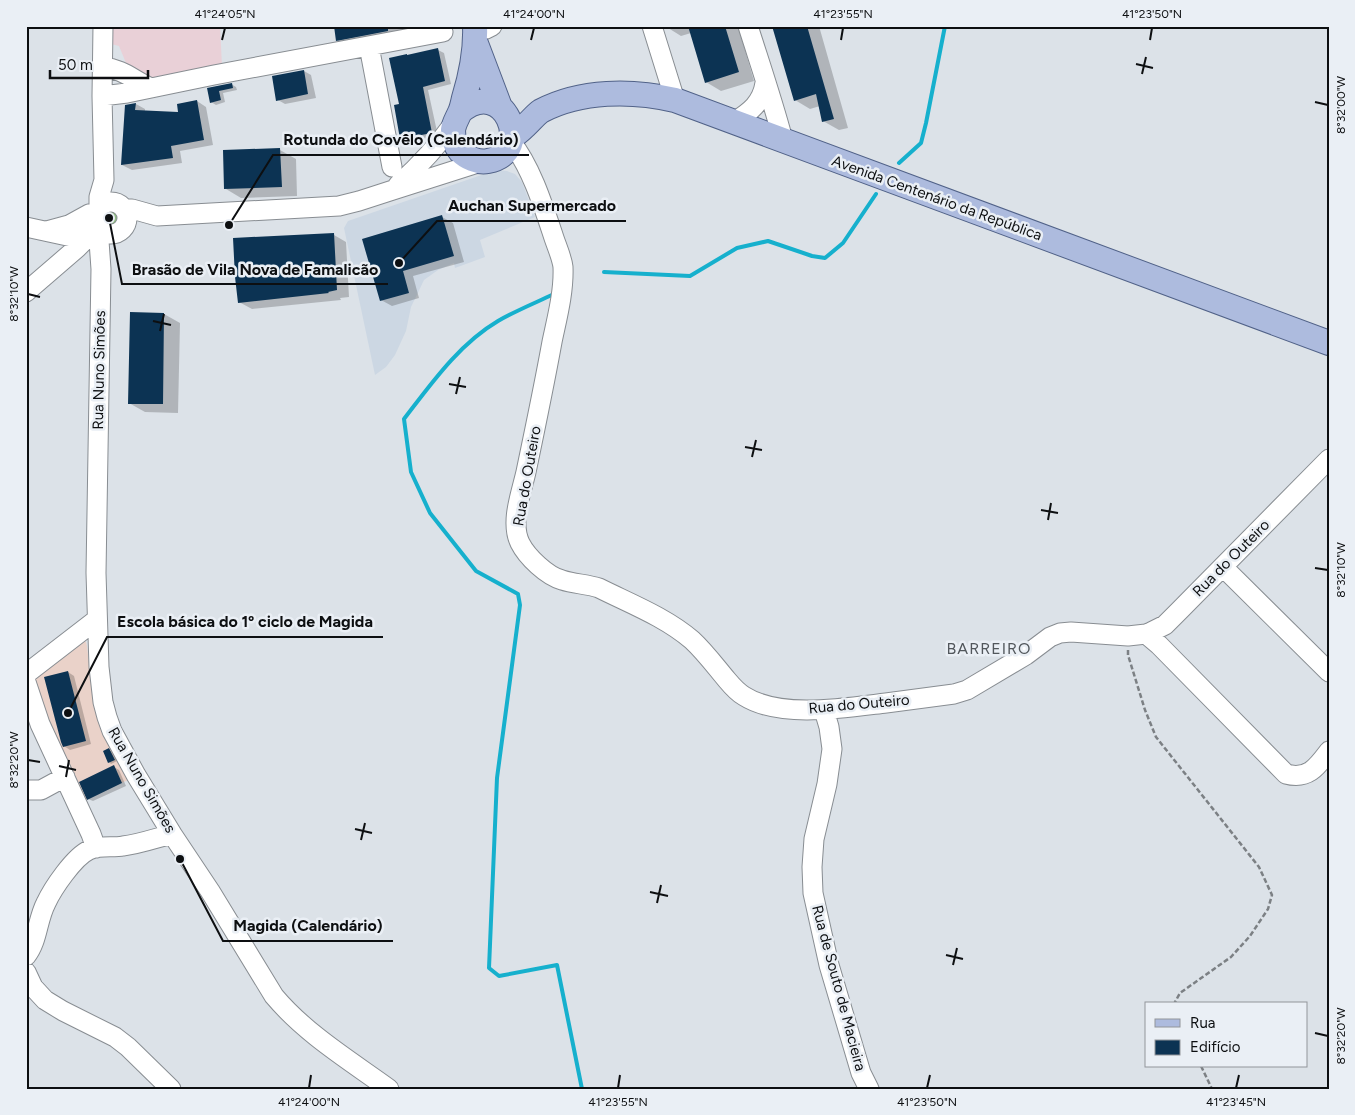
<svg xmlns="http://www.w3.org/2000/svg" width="1355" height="1115" viewBox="0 0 1355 1115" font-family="Figtree,sans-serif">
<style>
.built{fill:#ccd7e3}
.industrial{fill:#e9d0d7}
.education{fill:#ead2c9}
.green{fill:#90bd83}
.shadow{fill:#0003}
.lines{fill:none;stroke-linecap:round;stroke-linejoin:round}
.stream{stroke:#16b0cd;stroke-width:4}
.building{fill:#0c3353}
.minor-casing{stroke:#888d92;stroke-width:21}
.major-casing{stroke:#516288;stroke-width:26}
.path{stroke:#7c8084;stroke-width:2.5;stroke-dasharray:5 2.5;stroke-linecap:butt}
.minor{stroke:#fff;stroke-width:19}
.major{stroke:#adbbde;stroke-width:24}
.ticks{fill:none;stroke:#0d0f11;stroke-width:2}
.labels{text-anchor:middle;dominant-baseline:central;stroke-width:5;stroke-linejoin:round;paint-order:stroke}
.street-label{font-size:15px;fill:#0d0f11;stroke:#eaeff5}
.neighbourhood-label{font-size:16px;letter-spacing:1px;fill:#52575c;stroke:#eaeff5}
.leader{fill:none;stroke:#0d0f11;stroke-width:2}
.callout-dot{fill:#0d0f11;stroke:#eaeff5;stroke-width:2}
.callout-label{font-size:16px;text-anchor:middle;font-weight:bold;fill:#0d0f11;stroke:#eaeff5;stroke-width:5;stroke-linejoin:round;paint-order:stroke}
.neatline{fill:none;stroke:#0d0f11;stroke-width:2}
.ticks-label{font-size:12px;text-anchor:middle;fill:#0d0f11}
</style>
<rect width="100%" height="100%" fill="#dce2e8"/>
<path class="built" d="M496 170 507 171 515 174 522 182 535 217 480 240 485 257 455 268 454 263 438 270 424 280 411 307 406 331 395 355 386 367 375 375 344 228 348 221Z"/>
<path class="industrial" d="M111 26H220L222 66 155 80 140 75 126 63 119 46 111 44Z"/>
<path class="education" d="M83 640 86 642 87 646 94 704 98 721 130 779 82 802 58 746 32 675Z"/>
<path class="green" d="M101 218a8 8 0 1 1 16 0a8 8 0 1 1-16 0Z"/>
<path class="shadow" d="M335 26H451L348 46 337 40Z
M738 26 754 81 721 91 706 82 691 33 681 36 665 26Z
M774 26H819L848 128 839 130 823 121 820 106 810 109 795 100Z
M438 50 444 53 451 84 428 90 438 136 407 142 401 139V105L407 55 409 56Z
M304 71 311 75 316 98 285 104 278 100Z
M231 84 236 87 237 90 223 93 225 102 216 105 211 102 208 89Z
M197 101 206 107 213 145 180 151 182 163 132 170 122 165 126 106 136 104 145 109V112L180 113Z
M280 150 296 159 297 196 241 198 226 189Z
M442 217 453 223 464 262 413 276 419 298 392 306 381 300Z
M334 235 346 242 349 297 340 298 341 300 252 309 239 302Z
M131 313 164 314 180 323 178 413 145 412 129 403Z
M68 672 74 676 91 744 70 750 64 746Z
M109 750 111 751 117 761 111 764 109 762Z
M114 767 119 770 126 786 93 801 88 799Z"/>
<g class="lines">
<path class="stream" d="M899 163 921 143 926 123 945 26
M604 272 690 276 737 248 768 241 812 256 825 258 843 243 876 194
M554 294C535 303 515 311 498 321 459 344 431 384 404 419L411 472 430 513 476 571 518 594 520 605 497 778 489 968 499 976 557 965 582 1089"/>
</g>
<path class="building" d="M334 26H388V31L336 41Z
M688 26H725L739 72 705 83Z
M772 26H807L834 119 822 122 816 94 794 101Z
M438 48 445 81 423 87 432 133 400 139 394 105 399 104 389 58 407 54V55Z
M304 70 308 94 276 101 272 76Z
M232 83 233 88 219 91 221 100 210 103 207 88Z
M197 100 204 140 171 146 173 158 121 165 125 105 136 103 135 110 178 112 177 104Z
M280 148 282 187 224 189 223 150Z
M442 215 454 256 403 271 409 293 380 301 362 239Z
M334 233 337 290 328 292 329 293 238 303 235 277 233 238Z
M130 312 164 313 163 404H128Z
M68 671 86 741 63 747 61 742 44 677Z
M109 748 115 760 108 763 103 751Z
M114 765 122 783 87 800 79 782Z"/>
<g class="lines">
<g class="minor-casing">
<path id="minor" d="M652 26 675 100
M748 26C760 64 773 102 783 140
M475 30 486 29 492 26
M369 46 392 167
M102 67C123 69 132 79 149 87
M102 96 127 93 214 75 443 32
M734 122C750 112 762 103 765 83
M511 142C531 166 544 208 554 238 557 247 562 258 563 267 564 292 557 318 552 342 544 386 535 429 526 472 521 494 510 522 520 543 527 557 547 576 562 580 574 584 587 584 599 588 631 604 665 617 692 640 705 652 716 667 727 680 732 686 737 692 744 696 780 719 845 708 886 703 909 700 931 697 954 694L967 690 1026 655 1050 637 1060 633 1071 632 1128 636 1146 634 1151 632 1165 625 1180 610 1329 459
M398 185C419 166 437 147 454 123
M95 218a16 16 0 1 1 32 0a16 16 0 1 1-32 0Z
M99 207V197L104 180 102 96 103 26
M124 209H132L157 216 339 206 359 201 393 190 484 161
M26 227 72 237 93 232
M101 230 99 241 101 269 96 573 99 667 103 702 107 717 112 731 136 775 172 834 210 891 274 996C306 1034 349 1060 389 1089
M47 231 69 225 89 214 96 213
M26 292 77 248 92 233
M1223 567 1329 672
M1146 634 1159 645 1286 774C1308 780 1317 767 1329 751
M26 674 96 620
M26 682 40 724 91 834 96 848
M824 710 829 727 832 749 827 784 814 839 812 867 813 893 829 965 861 1073 869 1089
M26 790H41L65 777
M26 956C38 941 37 920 46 903 53 888 74 857 89 850 99 845 113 848 123 846 140 844 156 838 172 834
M26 972 33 987 45 1000 63 1011 115 1037 128 1047 171 1089"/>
</g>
<g class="major-casing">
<path id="major" d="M475 41 500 107
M460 112C504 74 536 152 488 161 478 163 467 158 460 151 455 145 453 137 453 130 454 123 457 119 460 112 462 108 463 102 464 98 471 75 476 50 475 26
M512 137C516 134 520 131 524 127 530 122 535 115 541 111 581 90 632 90 675 100L1329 343"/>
</g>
<path class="path" d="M1128 650V655L1145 710 1156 737 1259 867 1272 895 1268 909 1250 936 1231 957 1180 993 1174 1004
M1201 1066 1212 1089"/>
<use href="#minor" class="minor"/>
<use href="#major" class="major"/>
</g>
<path class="ticks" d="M222 40 225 28M531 40 534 28M841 40 843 28M1150 40 1152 28M1136 64 1153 68M1142 74 1146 57M1315 102 1328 105M28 294 40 297M153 321 171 325M160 331 164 314M449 384 466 387M456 394 460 377M745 447 762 450M752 457 756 440M1041 510 1058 513M1048 520 1051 503M1315 568 1328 570M28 760 40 762M59 766 76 770M66 777 69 760M355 829 372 833M361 840 365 823M650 892 668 896M657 903 661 885M946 955 963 959M953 965 957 948M1315 1033 1328 1036M309 1088 311 1075M618 1088 620 1075M927 1088 930 1075M1236 1088 1239 1075"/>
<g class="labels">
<g class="street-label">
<text transform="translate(937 198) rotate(20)">Avenida Centenário da República</text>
<text transform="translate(99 370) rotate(-89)">Rua Nuno Simões</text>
<text transform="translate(527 476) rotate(-80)">Rua do Outeiro</text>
<text transform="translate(1231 558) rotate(-45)">Rua do Outeiro</text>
<text transform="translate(859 704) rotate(-5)">Rua do Outeiro</text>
<text transform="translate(142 780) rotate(60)">Rua Nuno Simões</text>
<text transform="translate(839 988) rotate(75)">Rua de Souto de Macieira</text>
</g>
<g class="neighbourhood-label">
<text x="989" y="648">BARREIRO</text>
</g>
</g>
<path class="leader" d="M229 225L273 155H529M399 263L437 221H626M109 218L122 284H388M68 713L107 637H383M180 859L223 941H393"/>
<g class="callout-dot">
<circle cx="229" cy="225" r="5"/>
<circle cx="399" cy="263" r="5"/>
<circle cx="109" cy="218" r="5"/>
<circle cx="68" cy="713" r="5"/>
<circle cx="180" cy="859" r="5"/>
</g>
<g class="callout-label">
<text x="401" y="145">Rotunda do Covêlo (Calendário)</text>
<text x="532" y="211">Auchan Supermercado</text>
<text x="255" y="275">Brasão de Vila Nova de Famalicão</text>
<text x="245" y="627">Escola básica do 1º ciclo de Magida</text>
<text x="308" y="931">Magida (Calendário)</text>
</g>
<rect width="1355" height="1115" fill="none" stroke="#eaeff5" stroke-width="55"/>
<rect x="1145" y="1002" width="162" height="65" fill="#eaeff5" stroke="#92959a"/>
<rect x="1155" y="1019" width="25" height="8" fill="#adbbde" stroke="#92959a"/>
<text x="1190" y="1028" font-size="15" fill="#0d0f11">Rua</text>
<rect x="1155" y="1040" width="25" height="15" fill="#0c3353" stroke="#92959a"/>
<text x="1190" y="1052" font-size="15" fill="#0d0f11">Edifício</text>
<path d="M50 70v8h98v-8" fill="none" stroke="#0d0f11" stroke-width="2.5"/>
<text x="58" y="70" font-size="15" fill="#0d0f11" stroke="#eaeff5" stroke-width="4" paint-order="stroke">50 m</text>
<rect x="28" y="28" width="1300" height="1060" class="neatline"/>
<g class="ticks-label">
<text x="225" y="18">41°24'05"N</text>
<text x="534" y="18">41°24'00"N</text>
<text x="843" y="18">41°23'55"N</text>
<text x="1152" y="18">41°23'50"N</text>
<text transform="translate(1341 105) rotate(-90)" y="4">8°32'00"W</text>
<text transform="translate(14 294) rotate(-90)" y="4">8°32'10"W</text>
<text transform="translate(1341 570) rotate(-90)" y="4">8°32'10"W</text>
<text transform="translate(14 760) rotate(-90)" y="4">8°32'20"W</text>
<text transform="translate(1341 1036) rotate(-90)" y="4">8°32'20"W</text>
<text x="309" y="1106">41°24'00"N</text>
<text x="618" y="1106">41°23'55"N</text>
<text x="927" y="1106">41°23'50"N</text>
<text x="1236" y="1106">41°23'45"N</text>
</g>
</svg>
